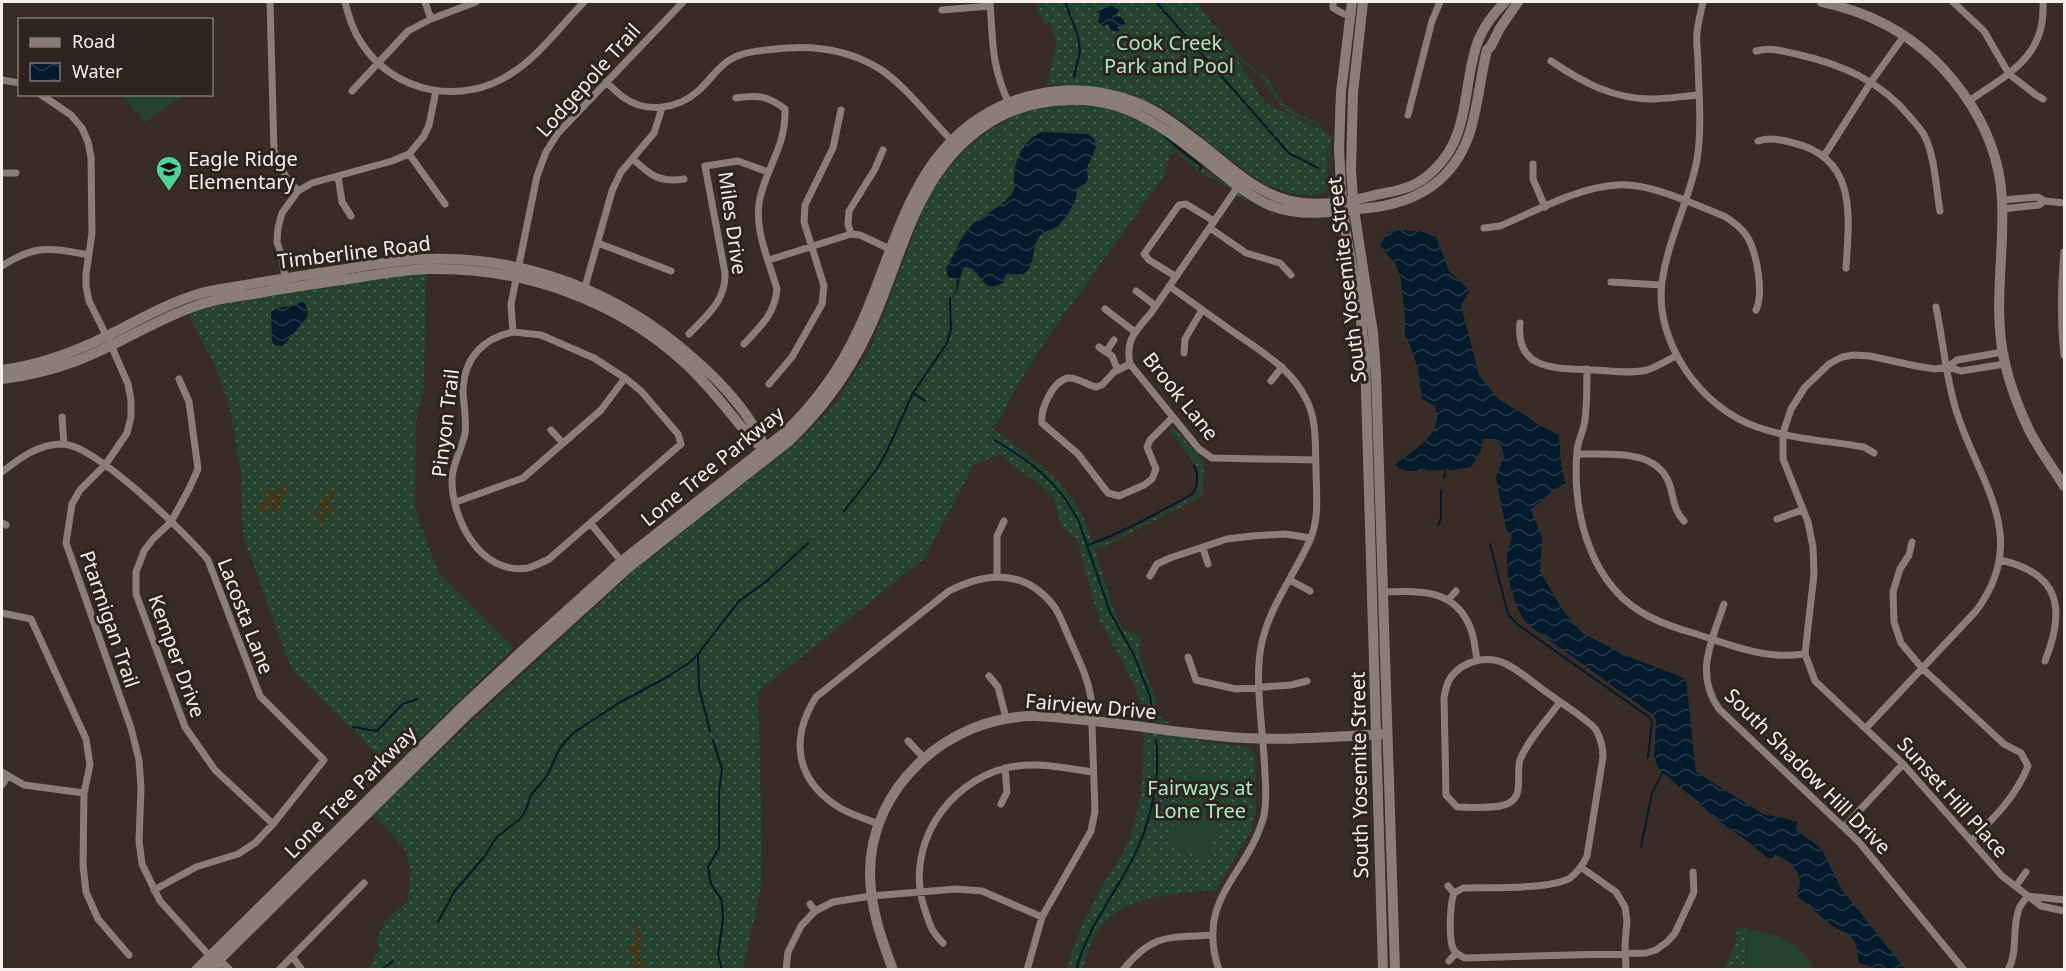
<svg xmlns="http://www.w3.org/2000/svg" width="2066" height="971" viewBox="0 0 2066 971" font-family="'Noto Sans',sans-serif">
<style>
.grass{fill:url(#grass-dots);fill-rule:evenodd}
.sand{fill:url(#sand-dots)}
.pitch{fill:#24432f}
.water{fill:url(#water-waves)}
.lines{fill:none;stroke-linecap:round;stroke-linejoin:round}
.stream{stroke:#011a2c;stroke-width:2}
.street{stroke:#8b7d77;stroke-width:7}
.secondary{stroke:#8b7d77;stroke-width:10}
.labels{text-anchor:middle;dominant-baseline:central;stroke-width:6;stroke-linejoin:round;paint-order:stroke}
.park-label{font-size:20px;fill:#aaebbf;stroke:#2e231e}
.street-label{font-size:20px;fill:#f7efec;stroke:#2e231e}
.poi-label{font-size:20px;fill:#f7efec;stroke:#2e231e;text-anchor:start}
</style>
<defs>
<pattern id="grass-dots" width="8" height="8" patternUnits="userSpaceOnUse" patternTransform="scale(1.5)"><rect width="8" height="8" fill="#24432f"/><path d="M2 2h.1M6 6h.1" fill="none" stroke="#455e4d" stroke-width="1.8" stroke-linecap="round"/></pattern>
<pattern id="sand-dots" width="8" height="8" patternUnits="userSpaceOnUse" patternTransform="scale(1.5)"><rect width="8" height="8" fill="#3f3717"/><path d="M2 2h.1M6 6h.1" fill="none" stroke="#5c5439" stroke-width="1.8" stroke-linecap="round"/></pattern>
<pattern id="water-waves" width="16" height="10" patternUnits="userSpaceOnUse" patternTransform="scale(1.5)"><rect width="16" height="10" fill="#011a2c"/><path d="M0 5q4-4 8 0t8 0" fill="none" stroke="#273c4b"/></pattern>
</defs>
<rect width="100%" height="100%" fill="#392c27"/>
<path class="grass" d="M1035 2H1197L1211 22 1242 58 1268 80 1284 104 1304 117 1318 122 1325 133 1329 134V137H1332L1330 153 1332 189 1331 194 1334 220 1327 218 1303 217 1277 213 1241 198 1225 185 1200 172 1175 152 1171 153 1163 177 1046 340 1015 390 1000 419 992 428C1024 452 1062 477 1081 513 1086 523 1089 534 1093 544L1110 540 1197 494 1199 469 1169 430 1175 429 1204 462 1202 496 1104 547 1095 550 1112 606 1122 628 1140 636 1139 656 1152 689 1158 715 1171 724 1146 721 1148 731 1195 738 1203 742 1247 747 1255 752 1256 813 1251 831 1216 890C1177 892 1127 895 1100 927 1092 936 1086 958 1082 969H1066C1075 939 1089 909 1105 882 1113 869 1122 856 1128 842 1144 802 1145 763 1143 721L1136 719 1142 710 1136 688 1101 623 1094 602 1077 539 1061 525 1054 499 1040 485 1000 455 974 464 925 558 758 692 762 845 761 887 743 969 367 970 380 948 376 942 385 921 408 901 411 872 404 847 372 814 636 569 797 442 835 404 871 347 928 197 949 167 976 139 1006 120 1030 110 1074 103 1106 108 1138 119 1176 143 1173 150H1177L1216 178 1231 186 1245 196 1330 215 1327 193 1330 185 1329 143 1327 151 1328 187 1323 194C1273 201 1240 167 1204 138 1193 129 1182 121 1170 112 1131 90 1092 83 1047 85L1057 43 1050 23H1044ZM1234 55C1241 63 1252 68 1259 76 1281 101 1278 113 1315 123L1319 129 1265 103Z
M426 273 424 384 416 421 415 509 438 572 514 648 390 767 291 668 243 536 241 473 231 413 219 374 188 313C263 292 349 282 426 273Z
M1737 928H1748L1745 969H1724L1735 945Z"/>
<path class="sand" d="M278 484 282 487 287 485 288 488 283 496V501L279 504 280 509 274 511 269 507 265 513 259 512V504L264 501V494L269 491 277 493Z
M334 488 336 489 338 492C333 495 327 501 330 507H336L337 509 334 512V516L329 511 327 512 326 520 324 523 325 527 322 529 318 520 310 510 314 509 317 515H321L322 512 318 502 324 499 328 492Z
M637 923 639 926 638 933 642 934 644 937 639 944 642 949 640 960 645 963 641 969 634 967 630 968 628 965 635 960 634 955 629 952 628 949 635 943V938L631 934 635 930V924Z"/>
<path class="pitch" d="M123 95H184L144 123 140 114 134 111Z
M1191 770 1233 783 1208 858 1167 845Z
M1749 930C1776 931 1802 945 1814 969H1746Z"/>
<path class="water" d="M1111 6 1120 9 1117 14 1112 16V18L1118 16 1124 20 1126 25 1117 27 1119 29V32L1111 30 1108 24 1103 26 1098 22 1100 14 1097 11Z
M1042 132 1087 134 1094 138 1096 147 1087 168 1088 180 1082 187 1077 189C1078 201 1066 218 1058 226 1052 231 1043 230 1038 238 1032 248 1035 265 1025 273 1020 276 1012 273 1006 274L1003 283 992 287C979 284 979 267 964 267 958 279 961 290 950 300L956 290 957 278H948L946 268C955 254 960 236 972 225 982 216 1009 203 1014 189 1016 185 1014 180 1014 176 1015 158 1025 138 1042 132Z
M1395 230 1419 231 1435 235 1449 271 1470 291 1461 305 1479 375 1498 399 1525 415 1537 424 1559 435 1561 464 1566 486 1554 489 1531 510 1542 538 1540 571 1562 609 1582 633 1625 655 1686 679 1696 772 1763 814 1797 821 1796 830 1821 848 1842 890 1905 969H1879L1859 963 1856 944 1849 934 1832 926 1796 895C1807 875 1792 861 1774 854V857L1769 859 1750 843 1712 816 1698 801 1683 790 1659 769 1654 757 1656 720 1652 714 1527 624C1514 606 1506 578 1507 555 1508 549 1511 542 1512 536L1506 529 1496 477 1504 457 1502 447 1494 439H1483L1481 450 1471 467 1453 470 1407 471 1400 469 1395 465C1414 449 1445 435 1435 406L1422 399 1418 369 1410 345 1405 335V318L1401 280 1396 264 1380 246 1387 233Z
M301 302H304L308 311 307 317 283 346 274 345 272 340 271 312C279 305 292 308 301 302Z"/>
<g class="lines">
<path class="stream" d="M1065 2 1078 36 1080 51 1074 77
M1156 2 1289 153 1318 168
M1165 137 1201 166 1200 170
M913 393 925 401
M994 440C1031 461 1060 484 1079 522L1110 612 1134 655 1150 696 1153 717
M1444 478 1446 466
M844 511 877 469 887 451 913 393 947 343 951 329 950 299
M1438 525 1441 518V490
M1490 544 1508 614 1517 624 1649 717 1652 722 1648 757
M1088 545C1124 532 1158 513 1192 494 1198 487 1199 474 1194 466
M698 655 699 688 710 731
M353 727 377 731 403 704 417 699
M713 740 722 769 719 791V848L708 867 711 884 722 901 723 920 718 954 722 970
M1641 847 1652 793 1663 772
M438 922 454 892 484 857 497 837 519 820 525 812 531 795 547 776 560 748 572 734 617 704 669 676 690 662 698 654 739 601 767 581 808 543
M381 970 393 961
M1076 970C1087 929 1112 898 1131 862 1150 826 1161 780 1156 740"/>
<path class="street" d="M270 2 274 151 286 177 298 191
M345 2C349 17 353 31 362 44 395 94 463 106 512 73 539 56 562 24 584 2
M425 2 431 19
M990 2C993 43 991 66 1010 106
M1333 2V8L1344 14
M1703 2C1701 12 1698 22 1697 33 1696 43 1698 54 1698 64 1699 96 1702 128 1697 160 1689 201 1668 239 1662 282 1654 342 1701 408 1757 427 1791 439 1829 441 1864 447L1874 453
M1953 2 1984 31 2009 74 2036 95 2043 99
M942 10 990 6
M1756 51C1772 47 1781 51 1796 54 1841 64 1881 81 1910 117 1915 123 1921 129 1924 135 1935 155 1936 189 1940 211
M1551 61C1582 82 1613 99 1652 99 1667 99 1683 96 1699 95
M2 80 20 83
M606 82C612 87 617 93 623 97 646 114 678 109 698 91 710 81 717 67 731 59 741 53 754 51 766 50 806 44 845 47 880 69 907 87 931 120 954 143
M352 91 408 31 431 19 476 2
M40 94 71 115 82 128 88 142 91 157 92 233 86 274V286L89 301 111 345 128 384 131 400V417L127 433 106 464 80 490 72 504 66 543 131 728 139 760 141 788 139 841 142 864 160 901 216 963 218 970
M736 98C757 95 767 95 785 109 786 146 768 164 760 198 753 227 769 261 777 289 775 314 760 327 744 344
M1969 101C2009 73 2046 57 2043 2
M1408 115 1432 21 1440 2
M1758 141C1771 137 1781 140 1794 143 1858 159 1849 217 1846 268
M409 154 445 204
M1824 156 1871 82 1904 36
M633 159C650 175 659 183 684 179
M1533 164V179L1545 207
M2 173H16
M338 176 342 202 351 216
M1239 185 1151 313C1136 331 1125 339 1130 364L1199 449 1212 458 1316 460
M2002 200 2038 197 2044 201 2064 203
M2002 209 2039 205 2044 201
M1210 228 1246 253 1280 263 1291 275
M1484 228 1500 226C1536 211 1578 187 1618 185 1651 183 1693 204 1724 216 1732 221 1741 227 1746 235 1757 251 1764 293 1756 310
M851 234 848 224 849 211 875 169 883 150
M598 243 671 271
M2064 252C2061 287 2060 320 2064 355
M769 260 851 234 860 235 894 251
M2 266C36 244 50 248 89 255
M1175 276 1149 260 1144 254 1179 205 1186 204 1214 221
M286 282 281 254 277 242 278 228 282 213 298 191 312 183 392 161 409 154 424 136 429 125 436 91
M1611 282 1661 285
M1169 286C1190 301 1211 316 1232 331 1260 351 1292 368 1307 401 1317 421 1315 446 1316 468 1316 492 1320 517 1310 540 1294 576 1268 608 1261 647 1254 682 1264 736 1265 774 1266 788 1267 805 1263 819 1246 877 1195 899 1219 970
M585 287 612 191 621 172 654 133 662 108
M1136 291 1156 306
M1105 309 1135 332
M1520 323C1515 373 1560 368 1596 370 1612 371 1631 374 1647 370 1657 367 1667 360 1676 356
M513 332 541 335 594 358 625 378 641 391 678 434 681 444 549 559C543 562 535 566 528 568 480 576 451 518 452 478 453 463 462 448 465 434 467 419 463 403 463 388 465 357 484 338 513 332Z
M513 332 511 304 537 176 546 152 558 133 683 2
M689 334C707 315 726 301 725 273L705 166 738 161 768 172
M1099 347 1112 356 1118 370
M1106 352 1114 340
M1184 353 1185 339 1202 310
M1130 364 1114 372 1102 385 1096 387C1087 385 1077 377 1068 378 1053 381 1040 409 1042 423L1078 454 1108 493 1119 496 1144 485 1152 479 1156 469 1147 447 1150 440 1173 417
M2005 364 1961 371 1948 367 1935 369 1916 366 1870 356 1854 355 1842 357 1829 364 1805 387 1791 409 1783 433V459L1808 522 1813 547 1814 574 1805 654 1815 681 1903 764 2002 876 2041 906 2064 911
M1948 367 1957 360 2003 352
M1587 369C1587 386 1587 403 1585 420 1584 430 1578 440 1577 451 1572 513 1590 587 1650 617 1664 624 1679 629 1693 633 1719 641 1751 654 1777 655 1786 656 1796 655 1805 654
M179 379 189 402 198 469 189 489 171 522 153 539 144 551 136 572V594L185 727 215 770 273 824
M1271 381 1282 367
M769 384 792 357 822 304 824 286 804 222 805 205 833 148 841 110
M62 417 64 444
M551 430 563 443
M1577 454C1607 455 1656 448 1669 483 1674 497 1673 510 1684 521
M2 472C20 458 38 444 63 444 95 445 186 533 208 560L260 696 324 760 273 824 255 843 238 854 196 867 154 890
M456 502 523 478 601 410 625 378
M1777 519 1802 510
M2 523 6 525
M591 524 622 562
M1912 542 1909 555 1900 569 1893 592 1894 622 1901 643 1922 668 2004 744 2021 753 2028 766C2017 795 1994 818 1972 840
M1203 548 1208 564
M2000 560C2060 573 2066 609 2045 661
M997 576V536L1004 521
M1150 576 1157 564 1170 558 1227 539 1252 536 1285 534 1311 538
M1290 580 1310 591
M1384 592C1419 591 1454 588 1470 627 1474 636 1475 649 1477 659
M1448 600 1456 591
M1724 604C1712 641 1694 673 1719 709L1859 842 1964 970
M2 613 31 619 86 739 90 765 84 793 83 865 86 892 98 919 129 955
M1188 657 1196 680 1236 689 1291 685 1307 681
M989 676 998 687 1006 718
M1560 702C1548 719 1527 741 1520 760 1516 772 1523 792 1512 801 1503 810 1470 807 1457 807L1446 795 1444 698C1445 691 1447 683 1451 677 1464 660 1488 655 1506 664 1522 672 1537 686 1552 696 1562 704 1590 721 1596 730 1601 739 1603 747 1603 757L1587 856C1583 865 1578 872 1570 878 1550 890 1488 887 1463 888L1454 893C1450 903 1449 934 1452 945 1453 952 1459 955 1465 958L1646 953 1656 950 1667 942 1675 933 1694 892 1693 872
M1866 728 1976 611C2032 536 1978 482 1956 410 1946 378 1943 340 1936 307
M908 741 924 758
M2 772 24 785 84 793
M2 785 8 776
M1001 804 1007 792 1005 768
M879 824C866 819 852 815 840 808 796 781 789 740 816 697L949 591C986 572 1024 569 1053 605 1061 615 1065 630 1071 642 1079 661 1088 678 1091 698L1095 811 1091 831 1042 917 1027 970
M1844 827 1903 764
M1582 868 1616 892 1625 907 1627 921 1625 944 1626 970
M1448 886 1454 893
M2016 886 2026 872
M2028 896 2064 900
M810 904 815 911
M943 943C930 930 930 924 924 907 905 847 946 783 1006 768 1035 761 1064 768 1093 772
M292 956 302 970
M1449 961 1456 953
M216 963 224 964 230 970
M279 970 364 883
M786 970 788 952 801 926 815 911 833 902 871 896 956 889 982 891 1042 917
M1123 970C1153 933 1168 938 1212 935
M2008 970C2018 952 2012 932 2018 912 2019 906 2024 901 2028 896"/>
<path class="secondary" d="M1352 2 1341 92 1339 149 1341 186 1346 234 1359 302 1365 356 1383 970
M1363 2 1353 93 1351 170 1354 210 1373 333 1376 373 1395 970
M1822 2C1839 6 1857 11 1874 19 1943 50 1998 123 2002 199 2005 254 1992 309 2005 363 2010 386 2020 411 2030 432 2040 451 2053 468 2064 486
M2 370C39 365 75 352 109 335 137 321 164 305 195 295 209 290 224 289 239 286 266 281 293 277 319 273 355 268 391 260 427 259 526 256 619 292 692 357 721 382 750 413 765 448
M2 379C27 376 52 370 76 361 117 346 154 320 196 306 214 299 234 297 253 294 280 289 307 285 334 281 365 277 397 270 429 269 523 267 617 300 686 364 711 387 730 414 752 439 757 444 764 448 769 453
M196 970 460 709 522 651 622 561 783 434C816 403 841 368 860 326 894 253 908 163 981 117 1027 88 1084 82 1135 102 1161 112 1184 131 1206 148 1231 168 1256 192 1287 200 1314 207 1345 203 1371 196 1397 190 1414 190 1434 170 1471 136 1462 85 1478 41 1484 26 1494 13 1505 2
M209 970 467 715 529 658 628 568 789 441C823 409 849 373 869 330 905 252 916 162 999 117 1020 106 1044 101 1068 100 1132 97 1173 135 1220 172 1235 184 1250 196 1267 204 1298 218 1335 212 1368 208 1415 203 1452 183 1469 135 1478 108 1480 78 1487 50L1491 46 1500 28 1518 2
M893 970C881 938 870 907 870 873 870 786 949 717 1033 716 1047 716 1061 718 1074 719 1123 723 1171 732 1219 736 1273 742 1328 737 1383 734"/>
</g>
<defs>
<g id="school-pin" transform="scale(1.35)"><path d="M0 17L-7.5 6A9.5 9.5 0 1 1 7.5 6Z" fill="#51d398" stroke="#2e231e"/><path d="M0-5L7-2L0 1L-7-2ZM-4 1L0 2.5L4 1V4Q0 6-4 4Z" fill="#111"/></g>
</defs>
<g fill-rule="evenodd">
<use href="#school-pin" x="169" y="169"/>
</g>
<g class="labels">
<g class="park-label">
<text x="1169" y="42">Cook Creek<tspan x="1169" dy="23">Park and Pool</tspan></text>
<text x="1200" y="787">Fairways at<tspan x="1200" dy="23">Lone Tree</tspan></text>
</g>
<g class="street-label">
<text transform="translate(588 80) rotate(-48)">Lodgepole Trail</text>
<text transform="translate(733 223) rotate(82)">Miles Drive</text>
<text transform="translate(354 252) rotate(-7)">Timberline Road</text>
<text transform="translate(1346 280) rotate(-97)">South Yosemite Street</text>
<text transform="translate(1181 396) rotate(51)">Brook Lane</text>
<text transform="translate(445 423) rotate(-83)">Pinyon Trail</text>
<text transform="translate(712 466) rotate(-39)">Lone Tree Parkway</text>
<text transform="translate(246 616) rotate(69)">Lacosta Lane</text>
<text transform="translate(110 619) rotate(71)">Ptarmigan Trail</text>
<text transform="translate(177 656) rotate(70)">Kemper Drive</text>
<text transform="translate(1091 706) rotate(5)">Fairview Drive</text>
<text transform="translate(1808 771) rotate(45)">South Shadow Hill Drive</text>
<text transform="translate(1359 775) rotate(-91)">South Yosemite Street</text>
<text transform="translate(350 792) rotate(-45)">Lone Tree Parkway</text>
<text transform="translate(1953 797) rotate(48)">Sunset Hill Place</text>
</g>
<g class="poi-label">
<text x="188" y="158">Eagle Ridge<tspan x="188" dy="23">Elementary</tspan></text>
</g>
</g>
<rect width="2066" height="971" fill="none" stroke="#f7efec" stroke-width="6"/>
<rect x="18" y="18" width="195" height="78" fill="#2e231e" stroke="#7e7570" stroke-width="1.5"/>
<rect x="30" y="38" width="30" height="9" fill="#8b7d77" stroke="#7e7570" stroke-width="1.5"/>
<text x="72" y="48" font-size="18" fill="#f7efec">Road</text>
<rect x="30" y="63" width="30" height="18" fill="url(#water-waves)" stroke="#7e7570" stroke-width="1.5"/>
<text x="72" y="78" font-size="18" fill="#f7efec">Water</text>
</svg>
